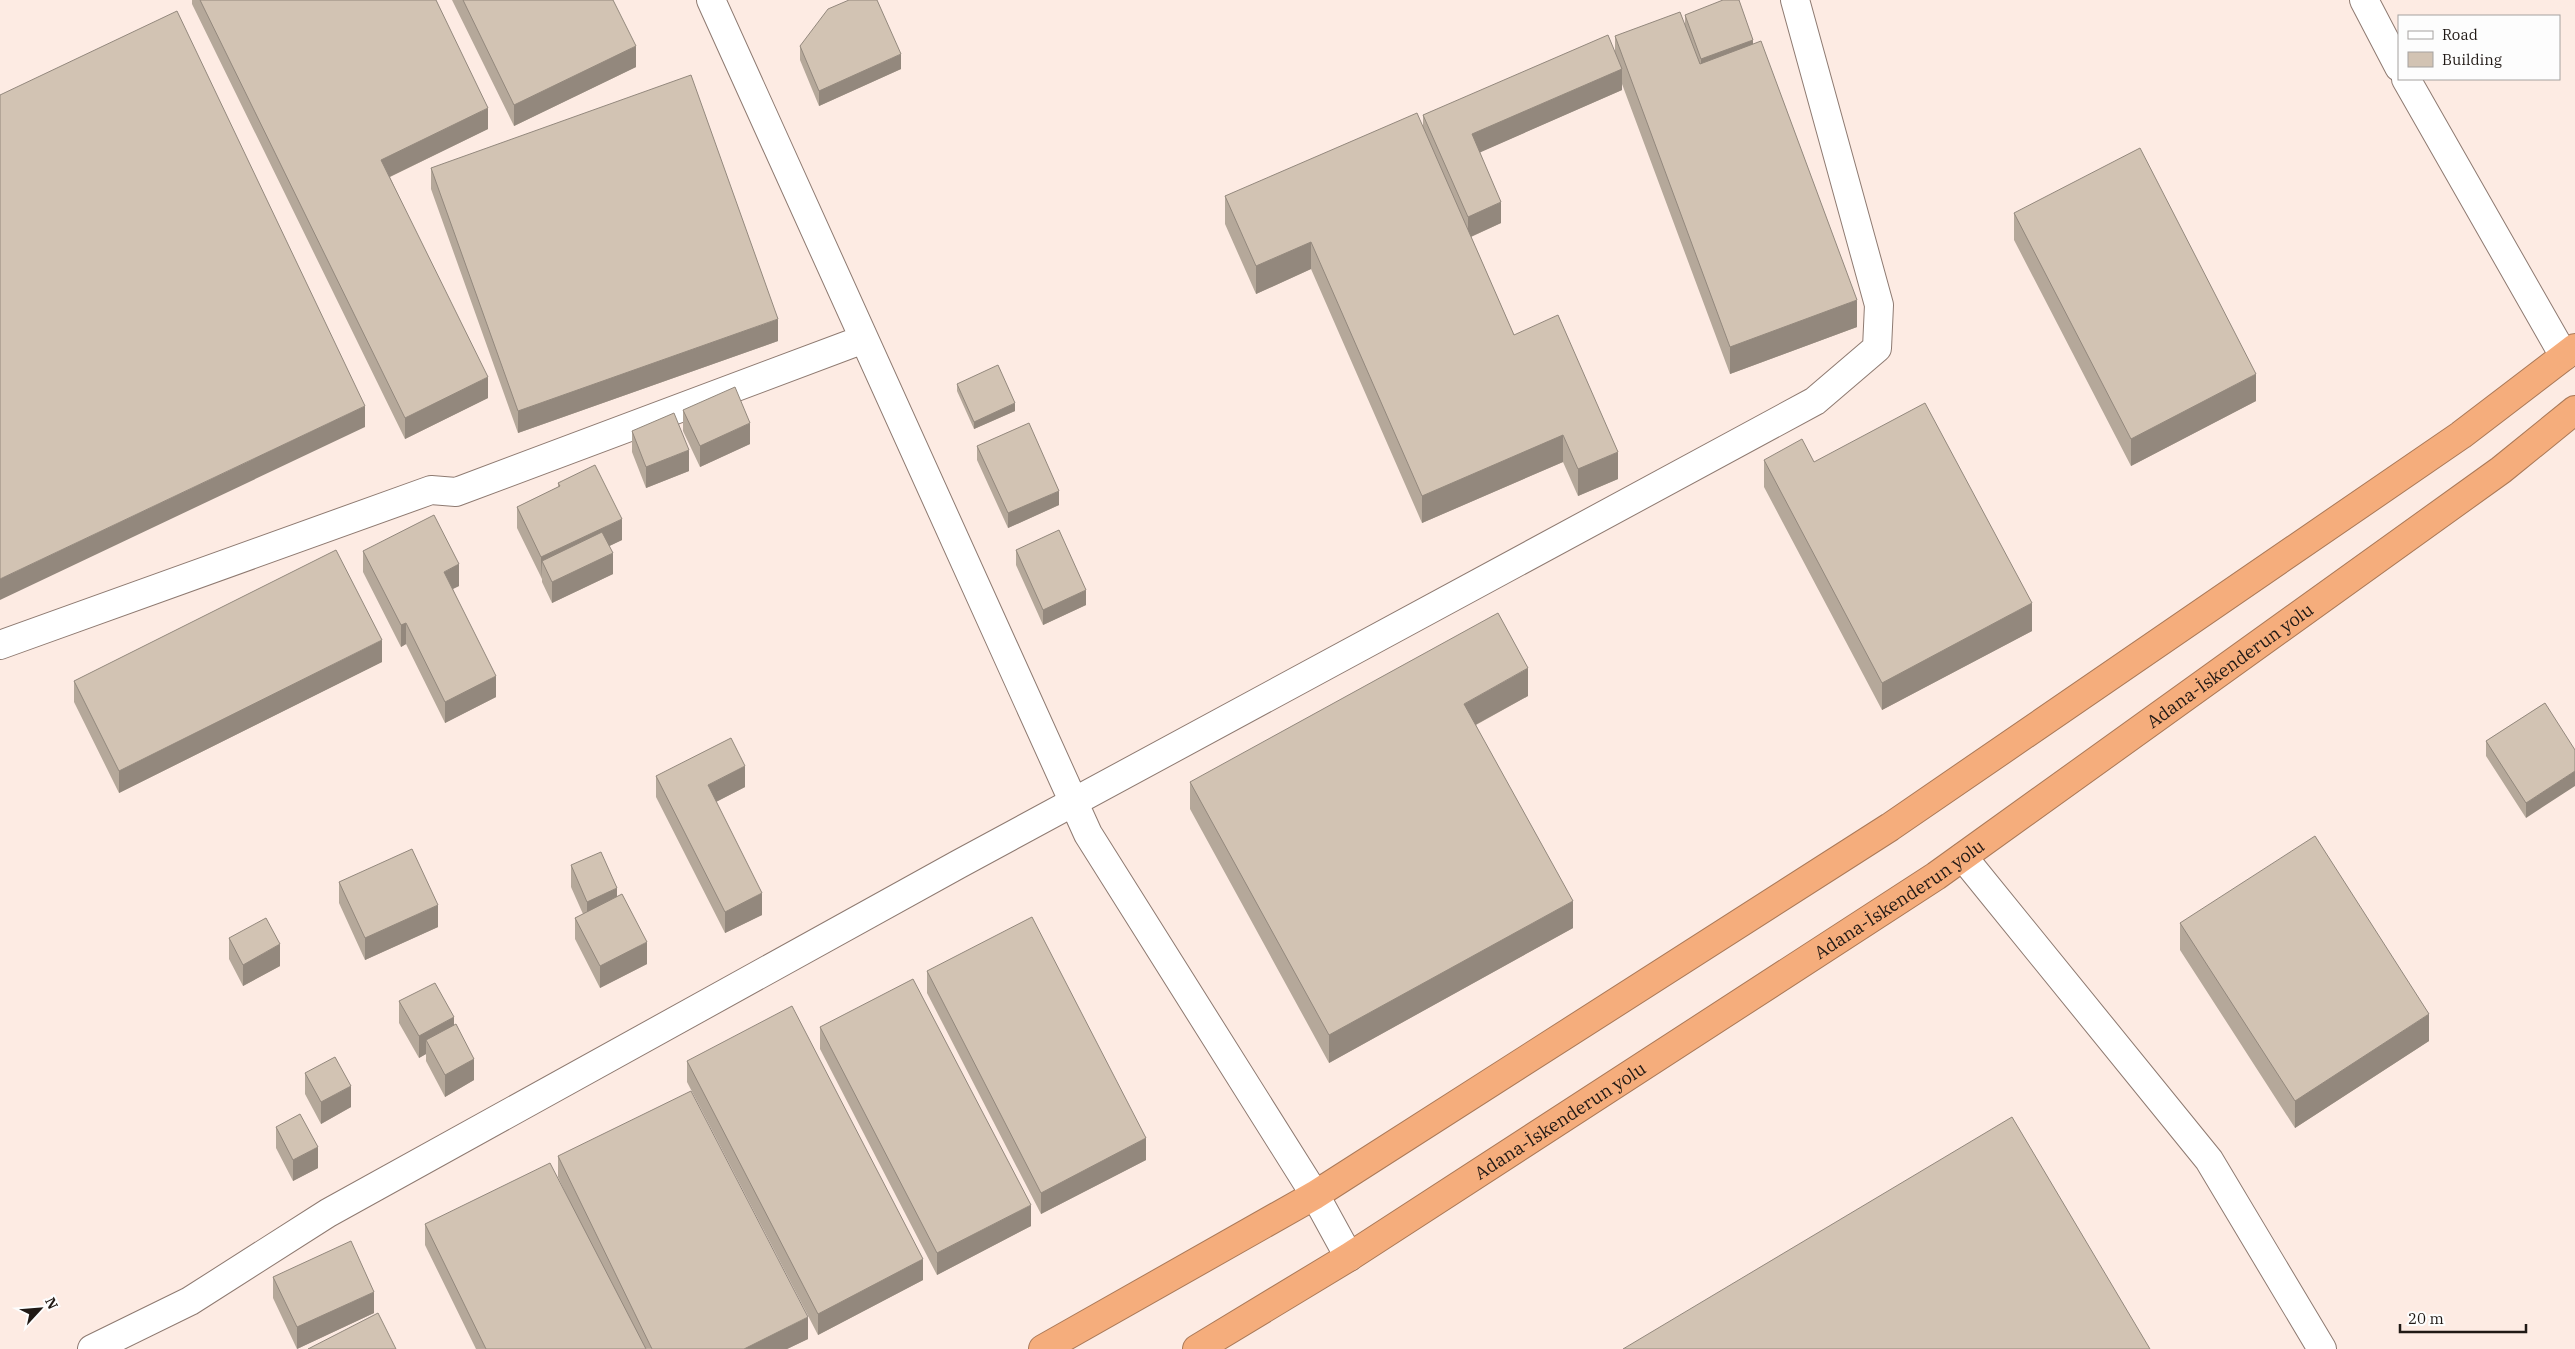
<svg xmlns="http://www.w3.org/2000/svg" width="2575" height="1349" viewBox="0 0 2575 1349" font-family="'IBM Plex Serif',serif">
<style>
.lines{fill:none;stroke-linecap:round;stroke-linejoin:round}
.minor-casing{stroke:#8e7a71;stroke-width:30}
.highway-casing{stroke:#aa7958;stroke-width:30}
.minor{stroke:#fff;stroke-width:28}
.highway{stroke:#f5ad7c;stroke-width:28}
.wall{fill:#b5a89a}
.shaded-wall{fill:#93887d}
.building{fill:#d2c3b3;stroke:#93887d}
.labels{text-anchor:middle;dominant-baseline:central;stroke-width:5;stroke-linejoin:round;paint-order:stroke}
.street-label{font-size:18px;fill:#201915;stroke:#fdfdfd}
</style>
<rect width="100%" height="100%" fill="#fdebe3"/>
<g class="lines">
<g class="minor-casing">
<path id="minor" d="M711 0 1088 834 1315 1195 1349 1257
M2364 0 2399 67
M2406 79 2564 356
M0 645 431 490 456 492 864 339
M1963 857 2209 1160 2322 1349
M92 1349 190 1301 328 1213 959 864 1815 401 1877 348 1879 305 1795 0"/>
</g>
<g class="highway-casing">
<g id="highway">
<path d="M1043 1349 1315 1195 1890 827 2461 435 2575 348"/>
<path id="s1" d="M1197 1349 1349 1257 1936 876 2501 470 2575 410"/>
</g>
</g>
<use href="#minor" class="minor"/>
<use href="#highway" class="highway"/>
</g>
<path class="wall" d="M192 0H436L488 129 390 177 488 398 405 439 192 4Z
M452 0H613L636 67 514 126Z
M1685 15 1753 44 1857 327 1730 374 1622 84V90L1480 152 1501 223 1471 237 1514 335 1618 479 1578 496 1563 462 1422 523 1311 269 1256 294 1225 224V196L1423 127V115L1615 51V36L1685 24Z
M800 46 901 69 819 106 800 60Z
M431 168 778 341 518 433 431 189Z
M2014 213 2256 401 2131 466 2014 240Z
M957 384 1015 411 974 429 957 391Z
M683 410 750 444 700 467 683 431Z
M632 431 689 471 646 488 632 452Z
M977 446 1059 505 1008 528 977 460Z
M1764 460 1814 462 2032 631 1882 710 1764 487Z
M558 483 622 540 609 546 613 574 552 603 542 582V579L517 528V507L558 487Z
M1016 550 1086 605 1043 625 1016 565Z
M363 551 459 586 453 589 496 697 445 723 406 644 401 647 363 572Z
M382 662 119 793 74 702V681Z
M1528 696 1476 725 1573 928 1329 1063 1190 809V782Z
M2545 703 2526 818 2486 756V741Z
M656 776 745 787 716 802 762 915 725 933 656 797Z
M571 865 617 896 647 964 600 988 575 939V918L583 914 571 887Z
M339 882 438 927 365 960 339 903Z
M2180 923 2429 1041 2295 1128 2180 950Z
M229 938 280 966 243 986 229 959Z
M927 971 1146 1160 1041 1214 927 993Z
M399 1001 454 1025 474 1080 445 1097 426 1061V1054L419 1058 399 1023Z
M820 1027 1031 1226 937 1275 820 1049Z
M687 1061 923 1280 818 1335 687 1082Z
M305 1073 351 1107 321 1124 305 1094Z
M276 1127 318 1168 293 1181 276 1148Z
M558 1156 808 1339 787 1349H476L425 1245V1224L571 1205 558 1177Z
M273 1277 374 1313 297 1349 273 1298Z"/>
<path class="shaded-wall" d="M1753 40V54L1701 73V59Z
M636 46V67L514 126V105Z
M901 54V69L819 106V91Z
M1622 69V90L1472 156V134Z
M488 108V129L381 181V160Z
M1501 202V223L1468 238V217Z
M1311 242V269L1256 294V266Z
M1857 300V327L1730 374V347Z
M778 319V341L518 433V411Z
M2256 374V401L2131 466V439Z
M488 377V398L405 439V418Z
M1015 403V411L974 429V422Z
M365 406V427L0 600V579Z
M750 423V444L700 467V446Z
M1563 435V462L1422 523V496Z
M689 450V471L646 488V467Z
M1618 452V479L1578 496V469Z
M1059 491V505L1008 528V513Z
M622 519V540L549 575 542 561 541 579V557Z
M613 553V574L552 603V582Z
M459 564V586L444 593V572Z
M1086 590V605L1043 625V610Z
M2032 603V631L1882 710V683Z
M406 623V644L401 647V625Z
M382 640V662L119 793V771Z
M1528 668V696L1464 731V704Z
M496 676V697L445 723V702Z
M745 766V787L708 806V785Z
M2575 771V786L2526 818V803Z
M617 888V910L587 923V902Z
M762 893V915L725 933V912Z
M1573 901V928L1329 1063V1035Z
M438 905V927L365 960V938Z
M647 942V964L600 988V966Z
M280 944V966L243 986V965Z
M2429 1014V1041L2295 1128V1101Z
M454 1017V1039L426 1040V1054L419 1058V1036Z
M474 1059V1080L445 1097V1075Z
M351 1086V1107L321 1124V1102Z
M1146 1138V1160L1041 1214V1193Z
M318 1147V1168L293 1181V1160Z
M1031 1205V1226L937 1275V1253Z
M923 1259V1280L818 1335V1314Z
M374 1292V1313L297 1349V1327Z
M808 1317V1339L787 1349H744Z"/>
<path class="building" d="M200 0H436L488 108 381 160 488 377 405 418Z
M463 0H613L636 46 514 105Z
M849 0H877L901 54 819 91 800 46 828 9Z
M1723 0H1739L1753 40 1701 59 1685 15Z
M177 11 365 406 0 579V95Z
M1680 12 1700 64 1761 41 1857 300 1730 347 1615 36Z
M1608 35 1622 69 1472 134 1501 202 1468 217 1423 115Z
M691 75 778 319 518 411 431 168Z
M1417 113 1514 335 1558 315 1618 452 1578 469 1563 435 1422 496 1311 242 1256 266 1225 196Z
M2140 148 2256 374 2131 439 2014 213Z
M998 365 1015 403 974 422 957 384Z
M735 387 750 423 700 446 683 410Z
M1925 403 2032 603 1882 683 1764 460 1802 439 1814 462Z
M674 413 689 450 646 467 632 431Z
M1029 423 1059 491 1008 513 977 446Z
M595 465 622 519 541 557 517 507 560 486 558 483Z
M434 515 459 564 444 572 496 676 445 702 406 623 401 625 363 551Z
M1059 530 1086 590 1043 610 1016 550Z
M602 532 613 553 552 582 542 561Z
M336 550 382 640 119 771 74 681Z
M1498 613 1528 668 1464 704 1573 901 1329 1035 1190 782Z
M2545 703 2575 750V771L2526 803 2486 741Z
M731 738 745 766 708 785 762 893 725 912 656 776Z
M2315 836 2429 1014 2295 1101 2180 923Z
M412 849 438 905 365 938 339 882Z
M601 852 617 888 587 902 571 865Z
M622 894 647 942 600 966 575 918Z
M1032 917 1146 1138 1041 1193 927 971Z
M266 918 280 944 243 965 229 938Z
M913 979 1031 1205 937 1253 820 1027Z
M435 983 454 1017 419 1036 399 1001Z
M792 1006 923 1259 818 1314 687 1061Z
M456 1024 474 1059 445 1075 426 1040Z
M335 1057 351 1086 321 1102 305 1073Z
M691 1091 808 1317 744 1349H652L558 1156Z
M300 1114 318 1147 293 1160 276 1127Z
M2012 1117 2150 1349H1623Z
M550 1163 646 1349H486L425 1224Z
M351 1241 374 1292 297 1327 273 1277Z
M378 1313 396 1349H308Z"/>
<g class="labels">
<g class="street-label">
<text stroke="none"><textPath href="#s1" startOffset="1239">Adana-İskenderun yolu</textPath></text>
<text stroke="none"><textPath href="#s1" startOffset="834">Adana-İskenderun yolu</textPath></text>
<text stroke="none"><textPath href="#s1" startOffset="429">Adana-İskenderun yolu</textPath></text>
</g>
</g>
<rect x="2398" y="15" width="162" height="65" fill="#fdfdfd" stroke="#a5a2a0"/>
<rect x="2408" y="31" width="25" height="8" fill="#ffffff" stroke="#a5a2a0"/>
<text x="2442" y="40" font-size="15" fill="#201915">Road</text>
<rect x="2408" y="52" width="25" height="15" fill="#d2c3b3" stroke="#a5a2a0"/>
<text x="2442" y="65" font-size="15" fill="#201915">Building</text>
<g transform="translate(40 1309) rotate(64)" stroke="#fdfdfd" stroke-width="4" paint-order="stroke">
<path d="M0-4L9 19L0 12L-9 19Z" fill="#201915"/>
<text y="-8" font-size="14" font-weight="bold" text-anchor="middle" fill="#201915">N</text>
</g>
<path d="M2400 1324v8h126v-8" fill="none" stroke="#201915" stroke-width="2.5"/>
<text x="2408" y="1324" font-size="15" fill="#201915" stroke="#fdfdfd" stroke-width="4" paint-order="stroke">20 m</text>
</svg>
